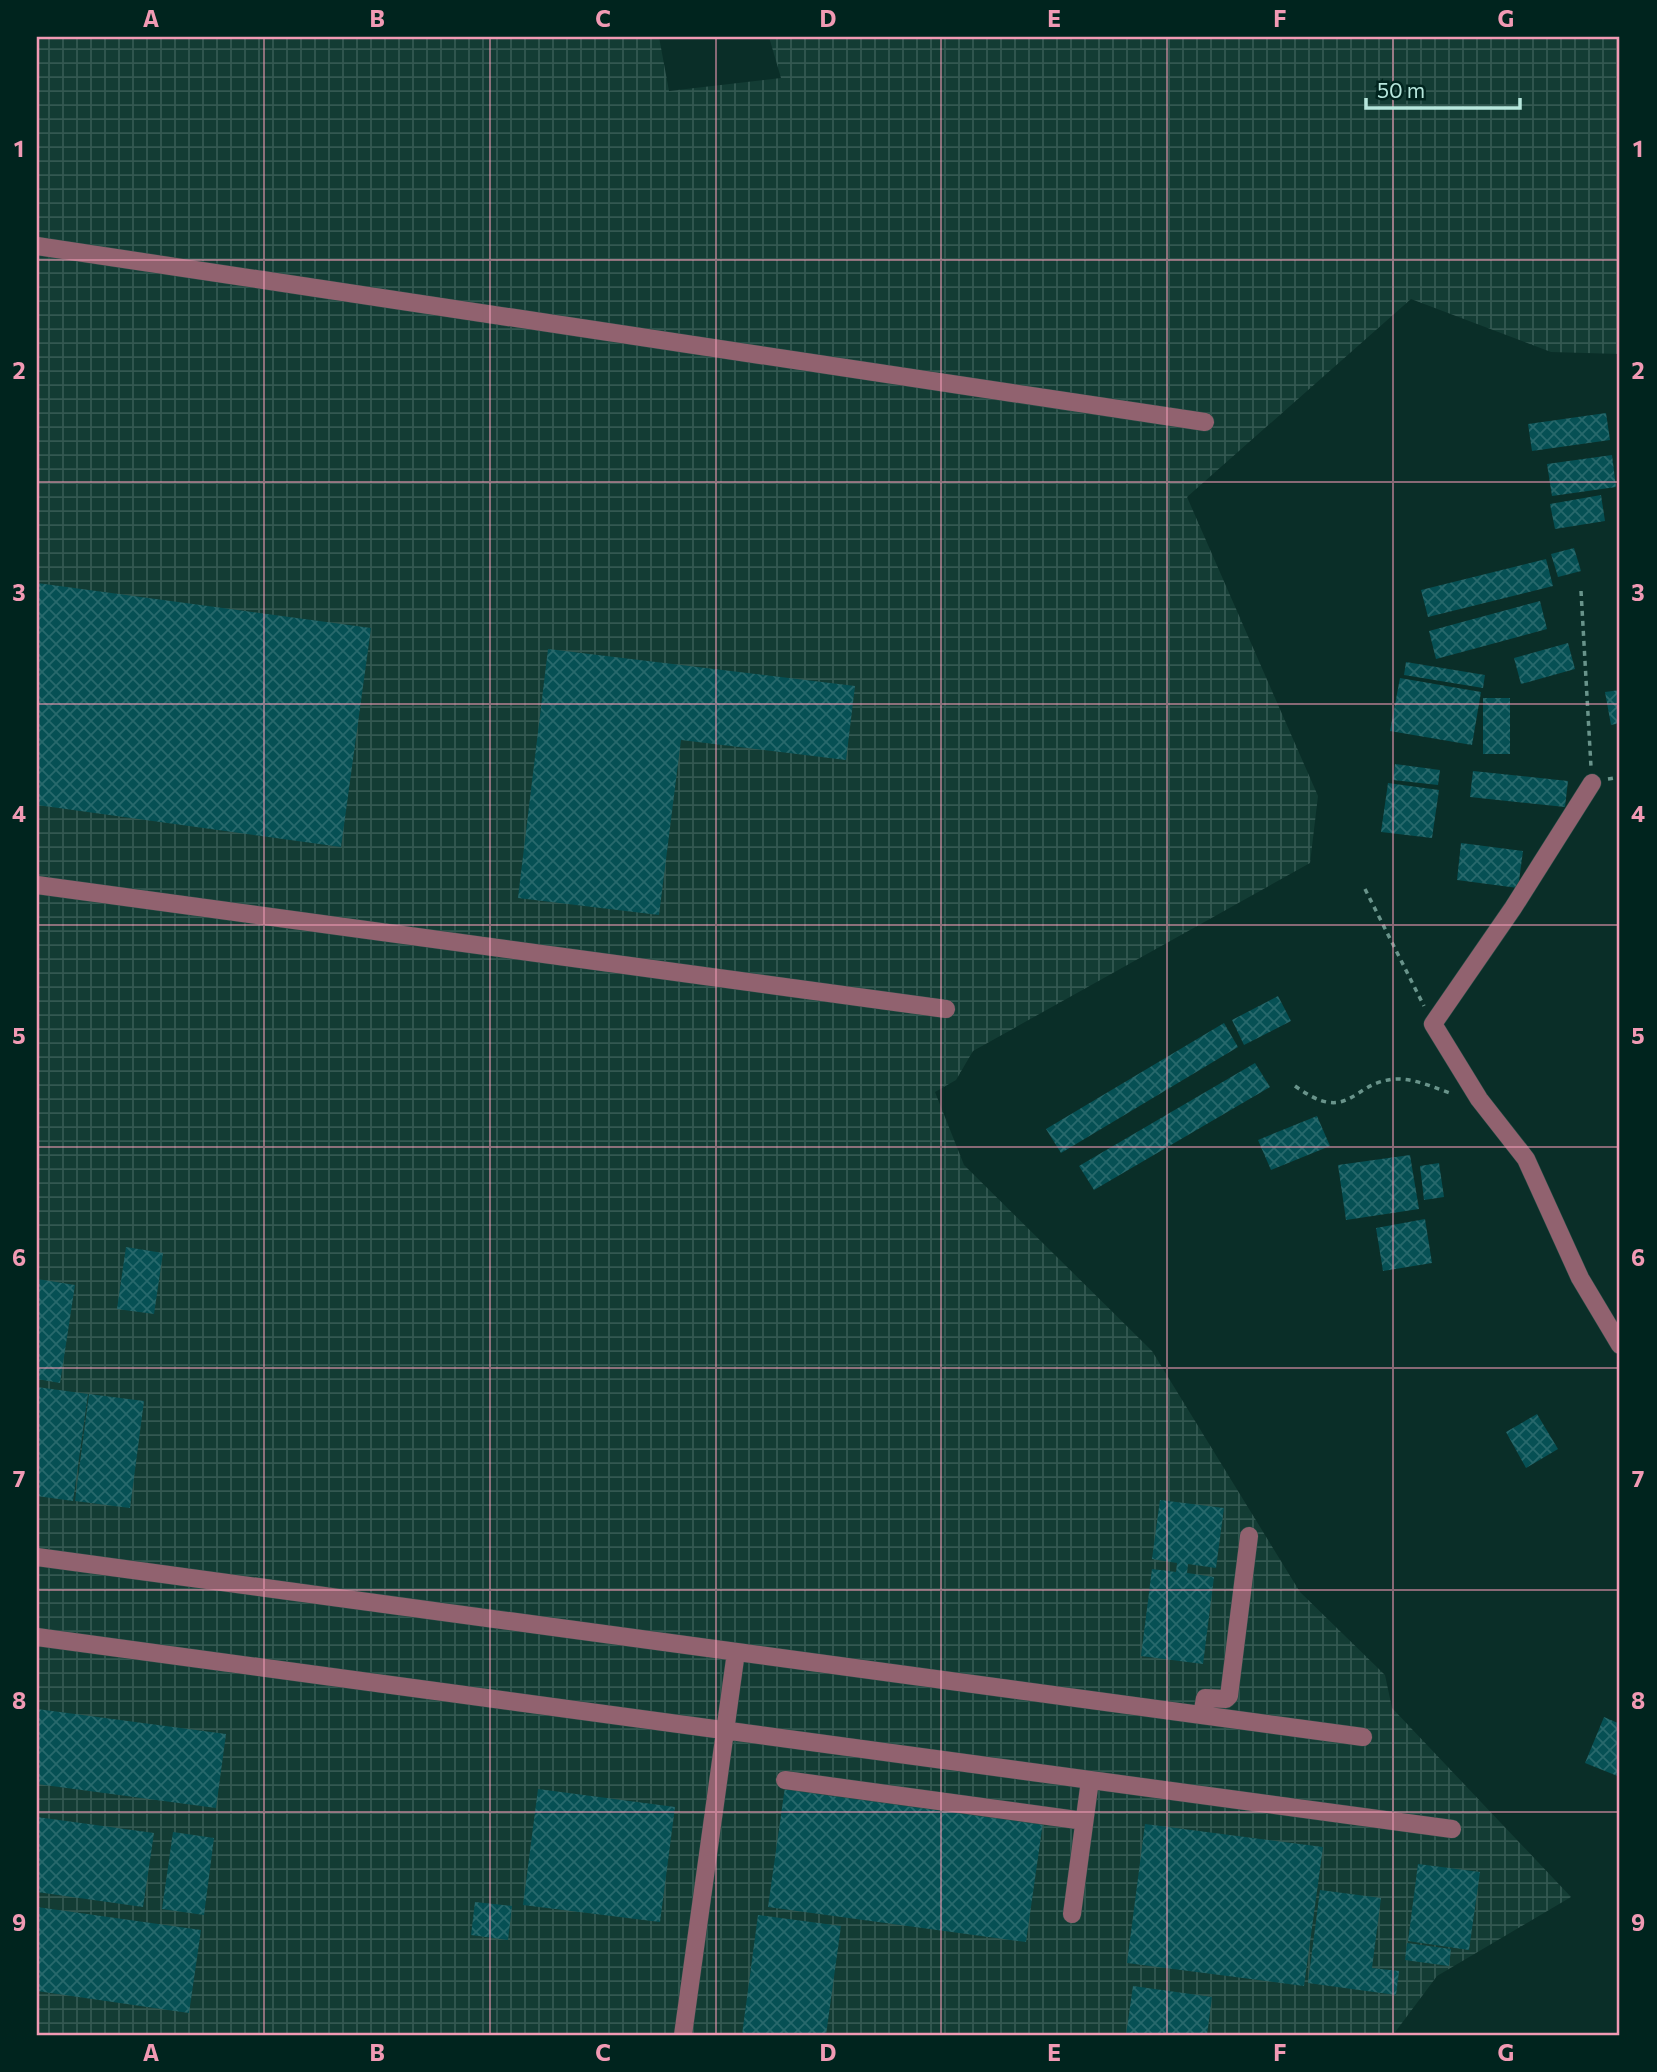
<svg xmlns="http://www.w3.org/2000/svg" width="1657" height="2072" viewBox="0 0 1657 2072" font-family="Commissioner,sans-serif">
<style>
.industrial{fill:url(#industrial-grid)}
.building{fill:url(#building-cross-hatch)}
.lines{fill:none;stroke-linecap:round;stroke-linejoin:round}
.minor-casing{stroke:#264c45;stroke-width:19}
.path{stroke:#69948b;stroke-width:3.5;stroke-dasharray:5 5;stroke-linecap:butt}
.minor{stroke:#91626f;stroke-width:18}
.grid{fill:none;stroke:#f19ab4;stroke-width:2;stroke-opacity:0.55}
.neatline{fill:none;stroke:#f19ab4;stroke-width:2.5}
.grid-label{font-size:23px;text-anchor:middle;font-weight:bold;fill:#f19ab4}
</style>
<defs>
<pattern id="industrial-grid" width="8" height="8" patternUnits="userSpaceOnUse" patternTransform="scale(1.75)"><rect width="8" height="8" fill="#133c34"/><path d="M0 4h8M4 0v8" fill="none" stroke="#335851"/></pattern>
<pattern id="building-cross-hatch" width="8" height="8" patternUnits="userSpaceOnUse" patternTransform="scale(1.75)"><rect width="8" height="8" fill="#065054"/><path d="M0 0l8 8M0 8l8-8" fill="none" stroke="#28696c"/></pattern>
</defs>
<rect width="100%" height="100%" fill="#0a2e28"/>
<path class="industrial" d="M37 37H659L669 91 781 78 769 37H1620V354L1551 352 1411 299 1187 497 1318 796 1310 863 973 1051 956 1080 935 1092 964 1165 1152 1351 1300 1592 1385 1675 1392 1708 1571 1897 1437 1976 1393 2035H37Z"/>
<path class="building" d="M1606 413 1610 440 1532 451 1528 424Z
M1612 455 1616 487 1552 496 1547 464Z
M1601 495 1605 521 1555 529 1550 504Z
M1574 548 1581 571 1558 577 1551 554Z
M1546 559 1553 586 1428 617 1421 590Z
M37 583 371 628 341 847 37 805Z
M1540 601 1547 629 1436 659 1429 631Z
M1568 643 1575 669 1521 684 1514 658Z
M548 649 855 686 846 760 681 740 659 915 518 898Z
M1406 662 1485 675 1483 688 1404 675Z
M1400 678 1481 692 1472 745 1390 731Z
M1620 690V723L1611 725 1605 692Z
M1483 698H1510V754H1483Z
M1395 764 1440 770 1438 785 1393 780Z
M1473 771 1568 781 1565 807 1470 797Z
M1388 783 1439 790 1432 838 1381 832Z
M1461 843 1523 851 1518 888 1457 880Z
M1278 996 1291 1021 1244 1045 1232 1020Z
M1224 1023 1238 1047 1061 1153 1046 1129Z
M1255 1063 1270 1087 1094 1190 1079 1166Z
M1317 1116 1330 1146 1271 1170 1258 1140Z
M1410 1155 1419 1209 1346 1220 1338 1165Z
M1439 1163 1444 1197 1424 1200 1420 1166Z
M1425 1219 1432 1263 1383 1271 1376 1228Z
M126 1247 163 1253 154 1314 117 1309Z
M37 1279 75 1285 60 1383 37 1379Z
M37 1387 88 1394 73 1501 37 1496Z
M89 1394 144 1401 130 1508 75 1501Z
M1537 1414 1558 1449 1526 1468 1506 1432Z
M1160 1500 1224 1508 1216 1568 1188 1564 1187 1573 1214 1577 1203 1664 1141 1656 1152 1569 1176 1572 1177 1563 1152 1559Z
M37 1709 226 1734 216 1808 37 1784Z
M1604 1717 1620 1724V1777L1585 1763Z
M785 1787 1043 1822 1026 1942 768 1907Z
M538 1789 675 1807 660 1922 523 1905Z
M37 1817 154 1833 143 1907 37 1892Z
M1145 1824 1323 1847 1304 1986 1127 1963Z
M173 1832 214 1838 204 1915 162 1909Z
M1418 1864 1480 1872 1469 1950 1408 1941Z
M1320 1890 1381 1898 1372 1968 1399 1971 1396 1995 1308 1983Z
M475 1902 512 1906 508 1940 471 1935Z
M37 1907 201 1930 189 2013 37 1991Z
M758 1915 841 1926 826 2035H742Z
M1407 1943 1451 1949 1449 1966 1405 1960Z
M1133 1986 1212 1997 1207 2035H1126Z"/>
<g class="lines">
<g class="minor-casing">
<path id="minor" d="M37 246 1205 422
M1592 783 1513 908 1433 1024 1479 1099 1526 1159 1580 1278 1620 1345
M37 885 946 1009
M37 1557 1363 1737
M37 1637 1452 1829
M1202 1715 1205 1698 1226 1699 1229 1696 1249 1536
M785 1780 1084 1821
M1072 1914 1090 1780
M683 2035 736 1652"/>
</g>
<path class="path" d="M1581 591 1591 767
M1608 779 1620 777
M1365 889 1424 1006
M1295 1086C1350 1126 1351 1082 1395 1079 1414 1078 1435 1088 1453 1094"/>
<use href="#minor" class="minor"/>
</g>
<path class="grid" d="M264 37V2035M490 37V2035M716 37V2035M941 37V2035M1167 37V2035M1393 37V2035M37 260H1620M37 482H1620M37 704H1620M37 925H1620M37 1147H1620M37 1368H1620M37 1590H1620M37 1812H1620"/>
<rect width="1657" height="2072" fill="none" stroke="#00241e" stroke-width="77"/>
<path d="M1366 98v10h154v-10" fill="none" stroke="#b7e7dd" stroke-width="3.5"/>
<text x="1377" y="98" font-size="21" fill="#b7e7dd" stroke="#00241e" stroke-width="5" paint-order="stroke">50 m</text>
<rect x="38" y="38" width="1580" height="1996" class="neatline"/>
<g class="grid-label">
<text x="151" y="27">A</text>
<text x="377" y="27">B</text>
<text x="603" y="27">C</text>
<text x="828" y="27">D</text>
<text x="1054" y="27">E</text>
<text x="1280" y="27">F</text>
<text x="1506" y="27">G</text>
<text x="19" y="157">1</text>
<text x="1638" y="157">1</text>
<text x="19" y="379">2</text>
<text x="1638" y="379">2</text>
<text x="19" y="601">3</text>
<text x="1638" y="601">3</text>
<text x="19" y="822">4</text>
<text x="1638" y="822">4</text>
<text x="19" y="1044">5</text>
<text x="1638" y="1044">5</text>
<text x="19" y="1266">6</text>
<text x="1638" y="1266">6</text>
<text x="19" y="1487">7</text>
<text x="1638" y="1487">7</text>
<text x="19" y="1709">8</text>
<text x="1638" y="1709">8</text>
<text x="19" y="1931">9</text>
<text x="1638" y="1931">9</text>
<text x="151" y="2061">A</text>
<text x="377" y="2061">B</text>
<text x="603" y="2061">C</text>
<text x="828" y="2061">D</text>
<text x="1054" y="2061">E</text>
<text x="1280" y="2061">F</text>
<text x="1506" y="2061">G</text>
</g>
</svg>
